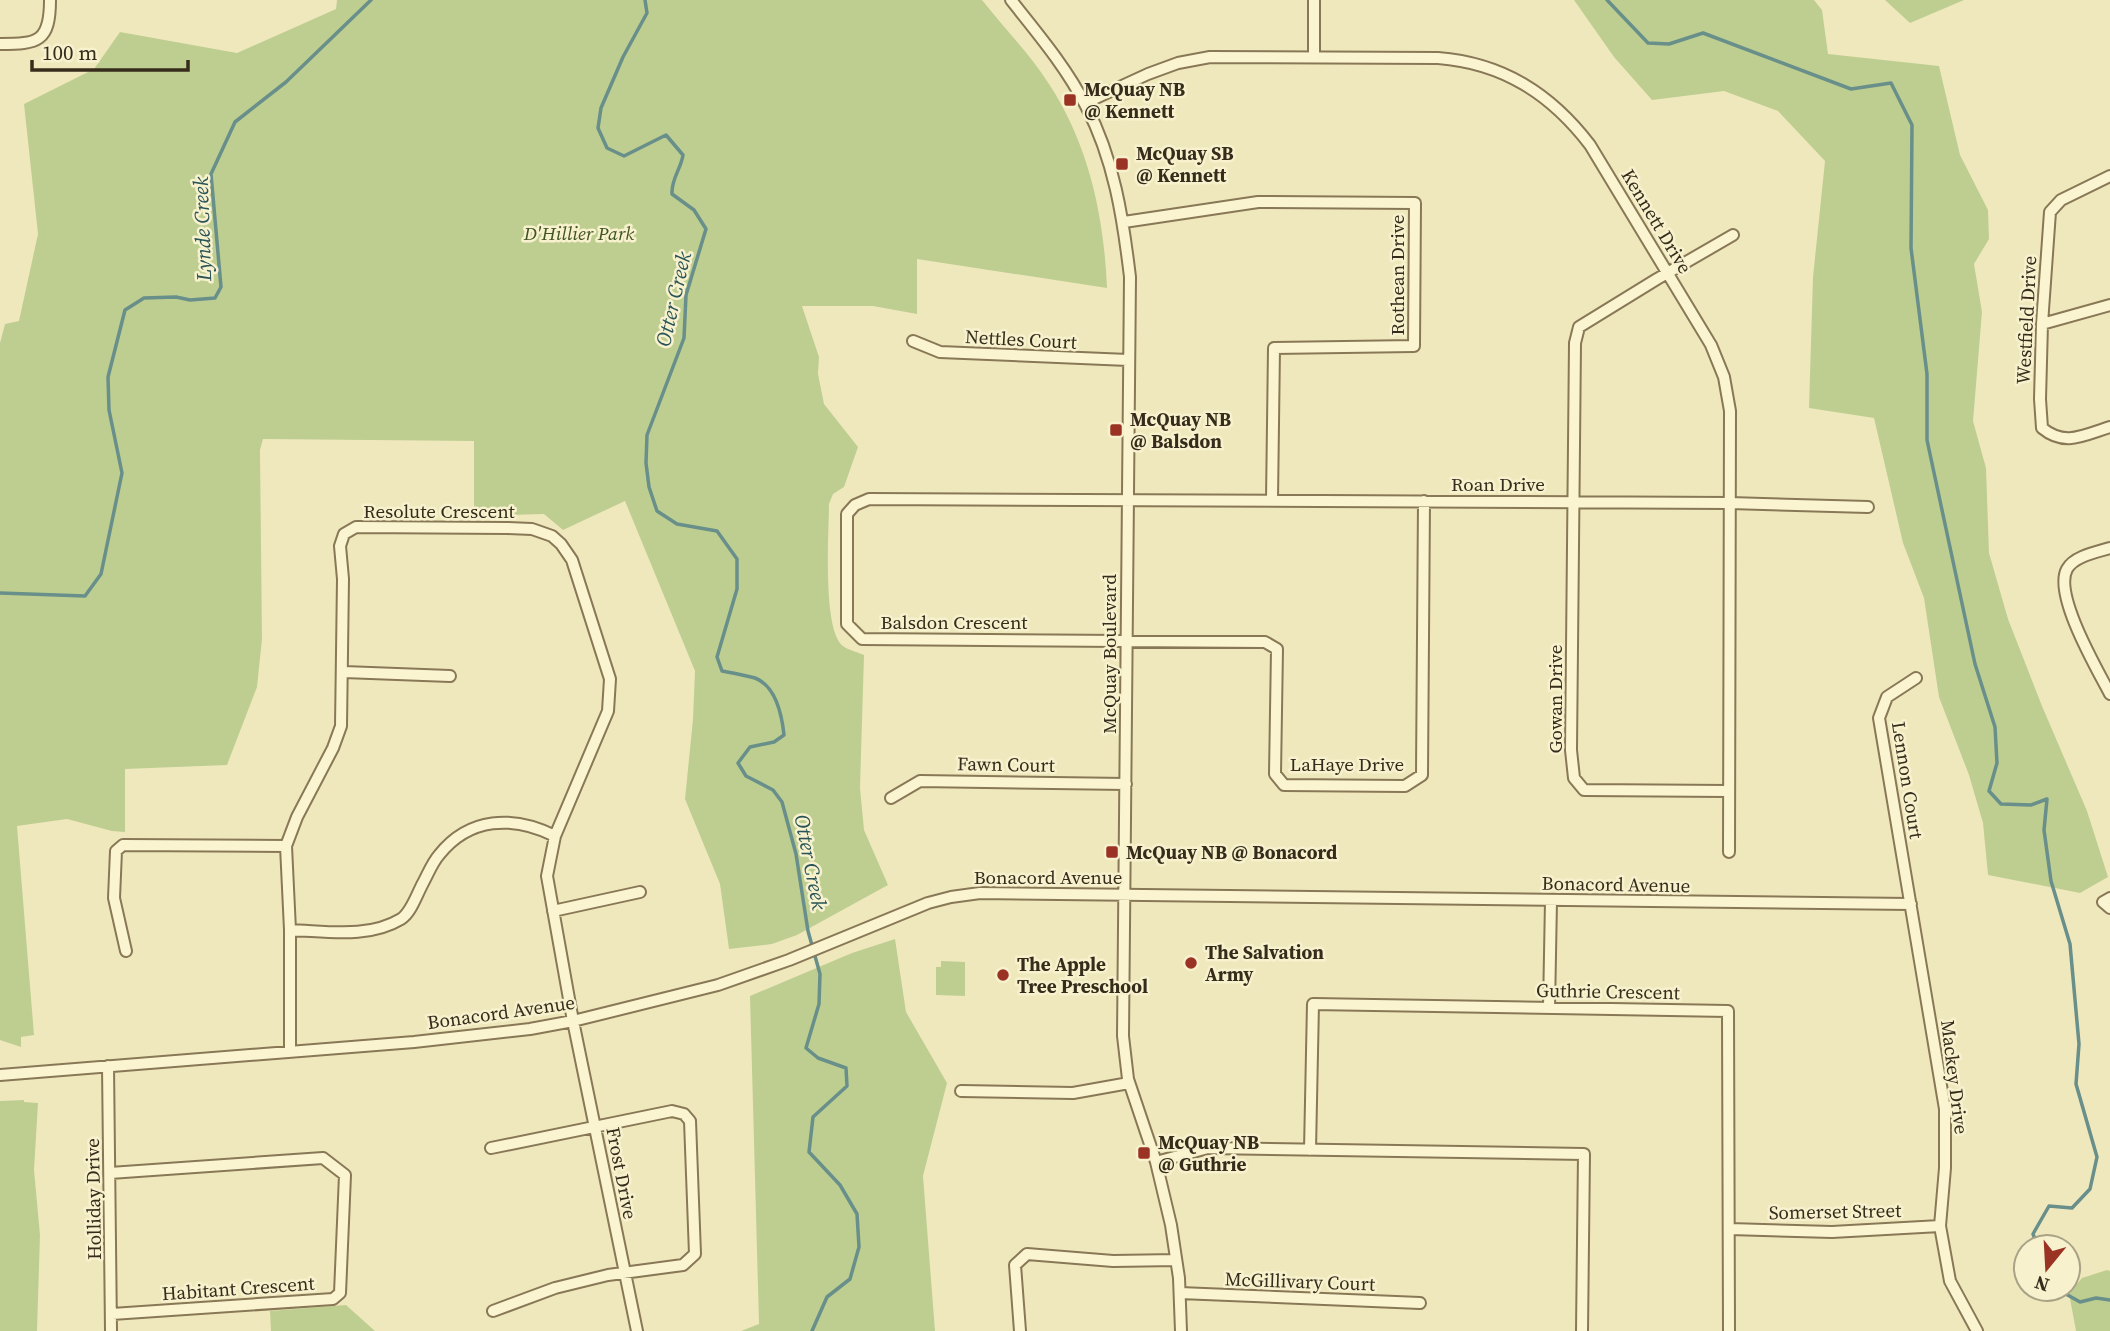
<svg xmlns="http://www.w3.org/2000/svg" width="2110" height="1331" viewBox="0 0 2110 1331" font-family="'Source Serif 4',serif">
<style>
.green{fill:#bece91}
.lines{fill:none;stroke-linecap:round;stroke-linejoin:round}
.stream{stroke:#688f8a;stroke-width:3.5}
.minor-casing{stroke:#887856;stroke-width:14}
.minor{stroke:#faf4d1;stroke-width:10}
.poi-dot{fill:#9a3323;stroke:#f7f1cd;stroke-width:2.5}
.labels{text-anchor:middle;dominant-baseline:central;stroke-width:5;stroke-linejoin:round;paint-order:stroke}
.poi-label{font-size:19px;font-weight:bold;fill:#372c1b;stroke:#f7f1cd;text-anchor:start}
.street-label{font-size:19px;fill:#372c1b;stroke:#f7f1cd}
.park-label{font-size:19px;font-style:italic;fill:#405421;stroke:#f7f1cd}
.water-label{font-size:21px;font-style:italic;fill:#295457;stroke:#f7f1cd}
</style>
<rect width="100%" height="100%" fill="#f0e8bd"/>
<path class="green" d="M337 0H982C1004 28 1030 54 1049 84 1089 145 1104 216 1107 288L917 259V314L873 306H802L819 357 818 374 824 404 858 447 844 487 833 494 829 504C829 532 822 630 843 646 848 650 858 652 864 655L860 788 864 830 888 885 797 935 772 944 729 949 720 884 685 799 693 719 695 671 625 501 563 530 544 514 474 516V441L263 439 260 450 262 639 257 687 227 765 125 769V832L112 831 67 819 17 826 34 1035 21 1037V1047L0 1040V343L5 324 19 321 38 234 24 104 94 69 120 32 237 53 336 9Z
M1574 0H1814L1822 10 1828 54 1939 66 1960 155 1988 210 1989 239 1974 264 1982 312 1973 421 1986 468 1989 553 2008 619 2042 706 2087 811 2108 877 2080 893 1988 875 1983 823 1969 775 1939 697 1924 598 1903 543 1874 418 1809 408 1813 277 1825 161 1778 111 1724 91 1652 100 1614 57Z
M1885 0H1964L1910 23Z
M895 939 906 1012 947 1083 923 1176 935 1331H741L759 1324 750 996 852 953Z
M941 961 965 962V996L936 995V967H941Z
M24 1100V1102L38 1103 34 1170 40 1235 37 1331H0V1101Z
M2107 1270 2110 1271V1331H2076L2069 1293 2082 1278Z
M346 1305 375 1331H271L270 1311Z"/>
<g class="lines">
<path class="stream" d="M645 0 647 13 623 57 601 108 598 128 607 148 624 156 666 135 683 155C681 169 671 179 672 194L694 210 706 229 686 295 684 338 647 435 646 463 649 487 657 511 677 524 717 531 737 559V589L717 657 722 671C733 673 745 675 755 678 776 686 782 716 784 735L774 742 750 747 738 763 746 776 773 790 782 802 796 854 808 931 820 974 819 1004 806 1048 818 1058 846 1068 847 1086 813 1117 809 1152 840 1185 857 1214 859 1247 850 1279 827 1297 812 1331
M1607 0 1648 43 1669 44 1703 33 1851 89 1891 83 1912 125 1911 248 1927 374V440L1975 664 1995 727 1997 763 1989 791 2001 804 2031 805 2047 799 2044 830 2051 881 2070 944 2079 1044 2076 1084 2097 1157 2090 1189 2072 1208 2049 1206 2033 1234 2038 1247
M0 593 85 596 101 574 122 473 109 410 108 377 125 310 144 298 176 297 190 300 215 298 221 287 211 174 235 122 286 82 371 0
M2057 1289 2080 1302 2096 1298 2110 1300"/>
<g class="minor-casing">
<path id="minor" d="M1011 0C1038 34 1066 67 1086 106 1114 159 1123 218 1130 277L1123 1036 1128 1079 1156 1162 1171 1225 1179 1278 1181 1331
M0 44C38 44 50 42 50 0
M1314 57V0
M1085 103 1148 74 1178 63 1210 57 1438 58C1503 63 1551 94 1590 145L1711 345 1724 377 1730 411 1729 852
M2110 176 2061 200 2050 212 2042 324 2040 399 2042 428C2065 447 2084 435 2110 427
M1124 222 1258 202 1415 203 1414 346 1274 348 1272 500
M2042 324 2110 305
M913 341 940 352 1128 360
M1424 501 1422 775 1405 786 1284 785 1275 774 1277 649 1265 642 862 639 847 624V514L855 505 869 499 1730 503 1868 507
M2110 548C2097 552 2074 556 2067 569 2053 594 2097 669 2110 694
M344 672 450 676
M1916 678 1887 697 1879 718 1945 1109V1168L1940 1226 1950 1281 1977 1331
M1728 791 1584 790 1574 778 1571 750 1575 343 1579 327 1657 279 1733 235
M891 798 920 781 1126 784
M2110 898 2103 902 2110 908
M553 911 640 892
M290 930C326 931 368 939 401 919 411 913 417 894 423 883 428 874 432 863 439 855 469 817 513 815 555 836
M126 951 114 898 116 851 123 845 286 846
M1549 1008 1551 901
M290 1052V930L286 846 297 817 333 748 341 726 343 579 340 546 344 534 356 527 507 528 532 529 552 536 561 544 572 560 610 679 608 711 555 836 547 876 573 1021 637 1331
M108 1066 111 1331
M0 1075 414 1042 530 1029 573 1021 718 985 789 960 928 903 951 897 980 893 1911 904
M961 1091 1073 1093 1129 1083
M491 1148 672 1111 684 1114 690 1121 695 1254 683 1265 608 1275 555 1288 493 1311
M1310 1150 1313 1004 1728 1011 1729 1331
M1156 1162 1208 1148 1584 1154 1582 1331
M110 1173 323 1158 345 1175 340 1293 333 1299 112 1314
M1730 1229 1832 1232 1940 1226
M1180 1293 1420 1303
M1020 1331 1015 1265 1027 1254 1113 1261 1176 1260"/>
</g>
<use href="#minor" class="minor"/>
</g>
<g class="poi-dot">
<rect x="1063" y="93" width="14" height="14" rx="3.5"/>
<rect x="1115" y="157" width="14" height="14" rx="3.5"/>
<rect x="1109" y="423" width="14" height="14" rx="3.5"/>
<rect x="1105" y="845" width="14" height="14" rx="3.5"/>
<circle cx="1191" cy="963" r="7"/>
<circle cx="1003" cy="975" r="7"/>
<rect x="1137" y="1146" width="14" height="14" rx="3.5"/>
</g>
<g class="labels">
<g class="poi-label">
<text x="1084" y="89">McQuay NB<tspan x="1084" dy="22">@ Kennett</tspan></text>
<text x="1136" y="153">McQuay SB<tspan x="1136" dy="22">@ Kennett</tspan></text>
<text x="1130" y="419">McQuay NB<tspan x="1130" dy="22">@ Balsdon</tspan></text>
<text x="1126" y="852">McQuay NB @ Bonacord</text>
<text x="1205" y="952">The Salvation<tspan x="1205" dy="22">Army</tspan></text>
<text x="1017" y="964">The Apple<tspan x="1017" dy="22">Tree Preschool</tspan></text>
<text x="1158" y="1142">McQuay NB<tspan x="1158" dy="22">@ Guthrie</tspan></text>
</g>
<g class="street-label">
<text transform="translate(1657 221) rotate(59)">Kennett Drive</text>
<text transform="translate(1397 275) rotate(-90)">Rothean Drive</text>
<text transform="translate(2026 320) rotate(-87)">Westfield Drive</text>
<text transform="translate(1021 339) rotate(3)">Nettles Court</text>
<text x="1498" y="484">Roan Drive</text>
<text x="439" y="511">Resolute Crescent</text>
<text x="954" y="622">Balsdon Crescent</text>
<text transform="translate(1109 654) rotate(-90)">McQuay Boulevard</text>
<text transform="translate(1555 699) rotate(-90)">Gowan Drive</text>
<text transform="translate(1006 764) rotate(1)">Fawn Court</text>
<text x="1347" y="764">LaHaye Drive</text>
<text transform="translate(1908 780) rotate(81)">Lennon Court</text>
<text x="1048" y="877">Bonacord Avenue</text>
<text transform="translate(1616 884) rotate(1)">Bonacord Avenue</text>
<text transform="translate(1608 991) rotate(1)">Guthrie Crescent</text>
<text transform="translate(501 1012) rotate(-8)">Bonacord Avenue</text>
<text transform="translate(1955 1077) rotate(83)">Mackey Drive</text>
<text transform="translate(622 1173) rotate(79)">Frost Drive</text>
<text transform="translate(93 1199) rotate(-91)">Holliday Drive</text>
<text transform="translate(1835 1211) rotate(-1)">Somerset Street</text>
<text transform="translate(1300 1281) rotate(2)">McGillivary Court</text>
<text transform="translate(238 1288) rotate(-4)">Habitant Crescent</text>
</g>
<g class="park-label">
<text x="579" y="233">D'Hillier Park</text>
</g>
<g class="water-label">
<text transform="translate(202 229) rotate(-92)">Lynde Creek</text>
<text transform="translate(673 299) rotate(-77)">Otter Creek</text>
<text transform="translate(811 862) rotate(79)">Otter Creek</text>
</g>
</g>
<g transform="translate(2047 1268) rotate(198)"><circle r="33" fill="#f7f1cd" stroke="#aaa286" stroke-width="2"/>
<path d="M0-5L12 26L0 18L-12 26Z" fill="#9a3323"/>
<text y="-10" font-size="19" font-weight="bold" text-anchor="middle" fill="#372c1b">N</text>
</g>
<path d="M32 60v10h156v-10" fill="none" stroke="#372c1b" stroke-width="3.5"/>
<text x="42" y="60" font-size="21" fill="#372c1b" stroke="#f7f1cd" stroke-width="5" paint-order="stroke">100 m</text>
</svg>
